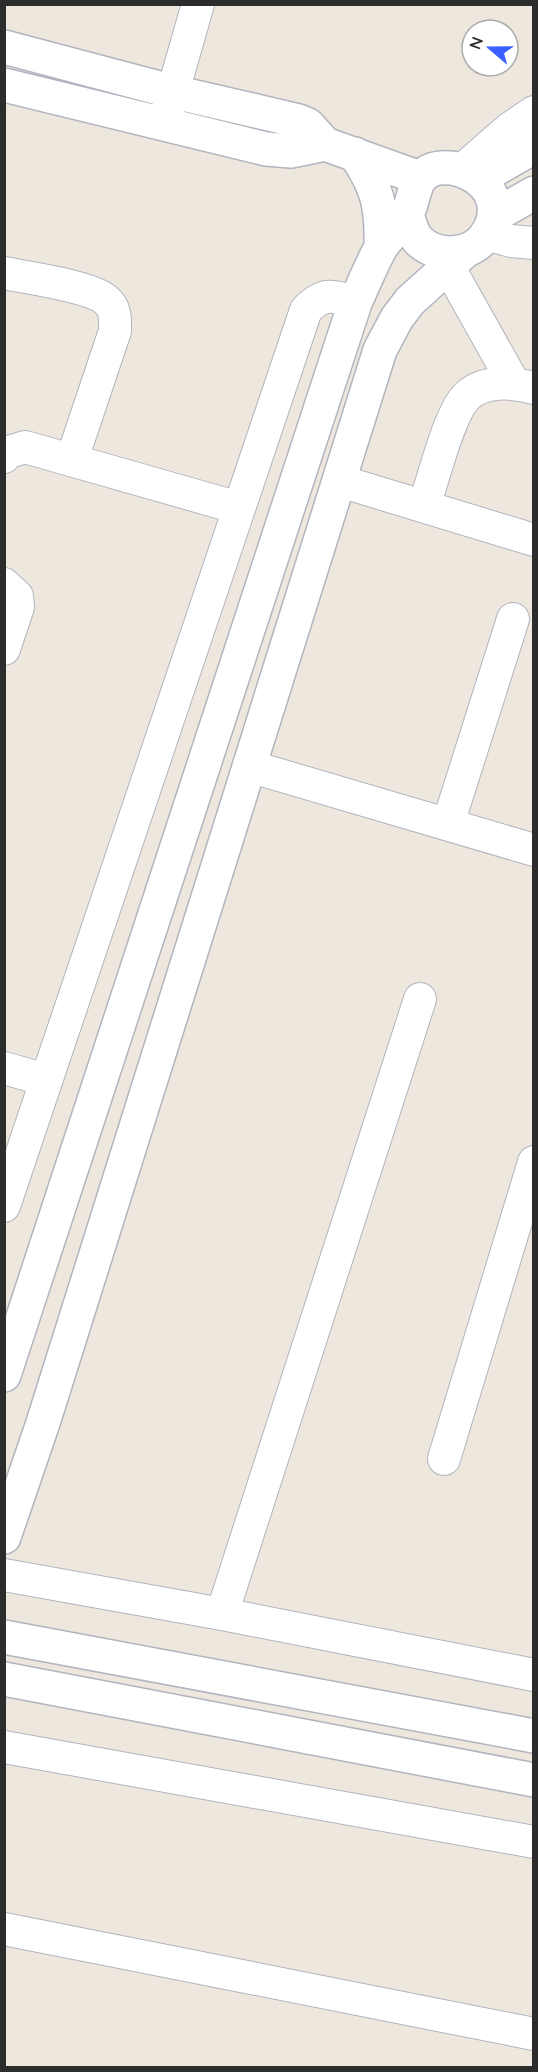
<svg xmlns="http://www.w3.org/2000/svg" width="538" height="2072" viewBox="0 0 538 2072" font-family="Quicksand,sans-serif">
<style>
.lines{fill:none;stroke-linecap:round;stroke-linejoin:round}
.minor-casing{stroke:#b2b4c0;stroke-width:34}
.tertiary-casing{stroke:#b2b4c0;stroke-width:36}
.minor{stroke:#fff;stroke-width:32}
.tertiary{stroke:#fff;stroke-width:33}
</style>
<rect width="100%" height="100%" fill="#eee7dd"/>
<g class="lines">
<g class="minor-casing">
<path id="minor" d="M166 116 198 4
M462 170 509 129 534 112
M486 234 511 241 534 243
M448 266 513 382
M4 273C28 278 90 286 106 300 116 308 115 319 115 331L72 459
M4 457 6 453 25 447 239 508
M340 481 534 540
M424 506C433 481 449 413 467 396 484 380 512 382 534 388
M4 584 17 596 18 607 4 649
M249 766 534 850
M448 824 513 619
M4 1068 46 1080
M4 1206 306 310C324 292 332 295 355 303
M444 1459 534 1162
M4 1575 222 1614 534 1675
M222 1614 420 999
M4 1747 534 1842
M4 1929 534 2034"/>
</g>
<g class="tertiary-casing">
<path id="tertiary" d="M4 47 174 92 299 121 308 125 325 144 420 178
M4 85 266 149 291 151 325 144
M355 154C378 188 382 207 381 247
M480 178 534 147
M494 216 534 193
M4 1375 355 303C363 285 371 266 380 249 387 237 399 228 406 216 412 206 413 193 418 182 437 147 519 181 487 234 472 257 437 259 418 240 412 233 410 223 407 215
M4 1537 43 1423 380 350 397 318 410 301 463 253
M4 1637 534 1736
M4 1679 534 1780"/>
</g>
<use href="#minor" class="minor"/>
<use href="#tertiary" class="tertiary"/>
</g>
<rect width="538" height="2072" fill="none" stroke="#2c2c2c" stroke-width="12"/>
<g transform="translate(490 48) rotate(290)"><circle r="28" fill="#ffffff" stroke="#ababab" stroke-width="1.5"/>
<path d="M0-4.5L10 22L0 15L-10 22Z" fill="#3a5fff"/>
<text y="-9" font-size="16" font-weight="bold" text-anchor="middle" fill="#2c2c2c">N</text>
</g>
</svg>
